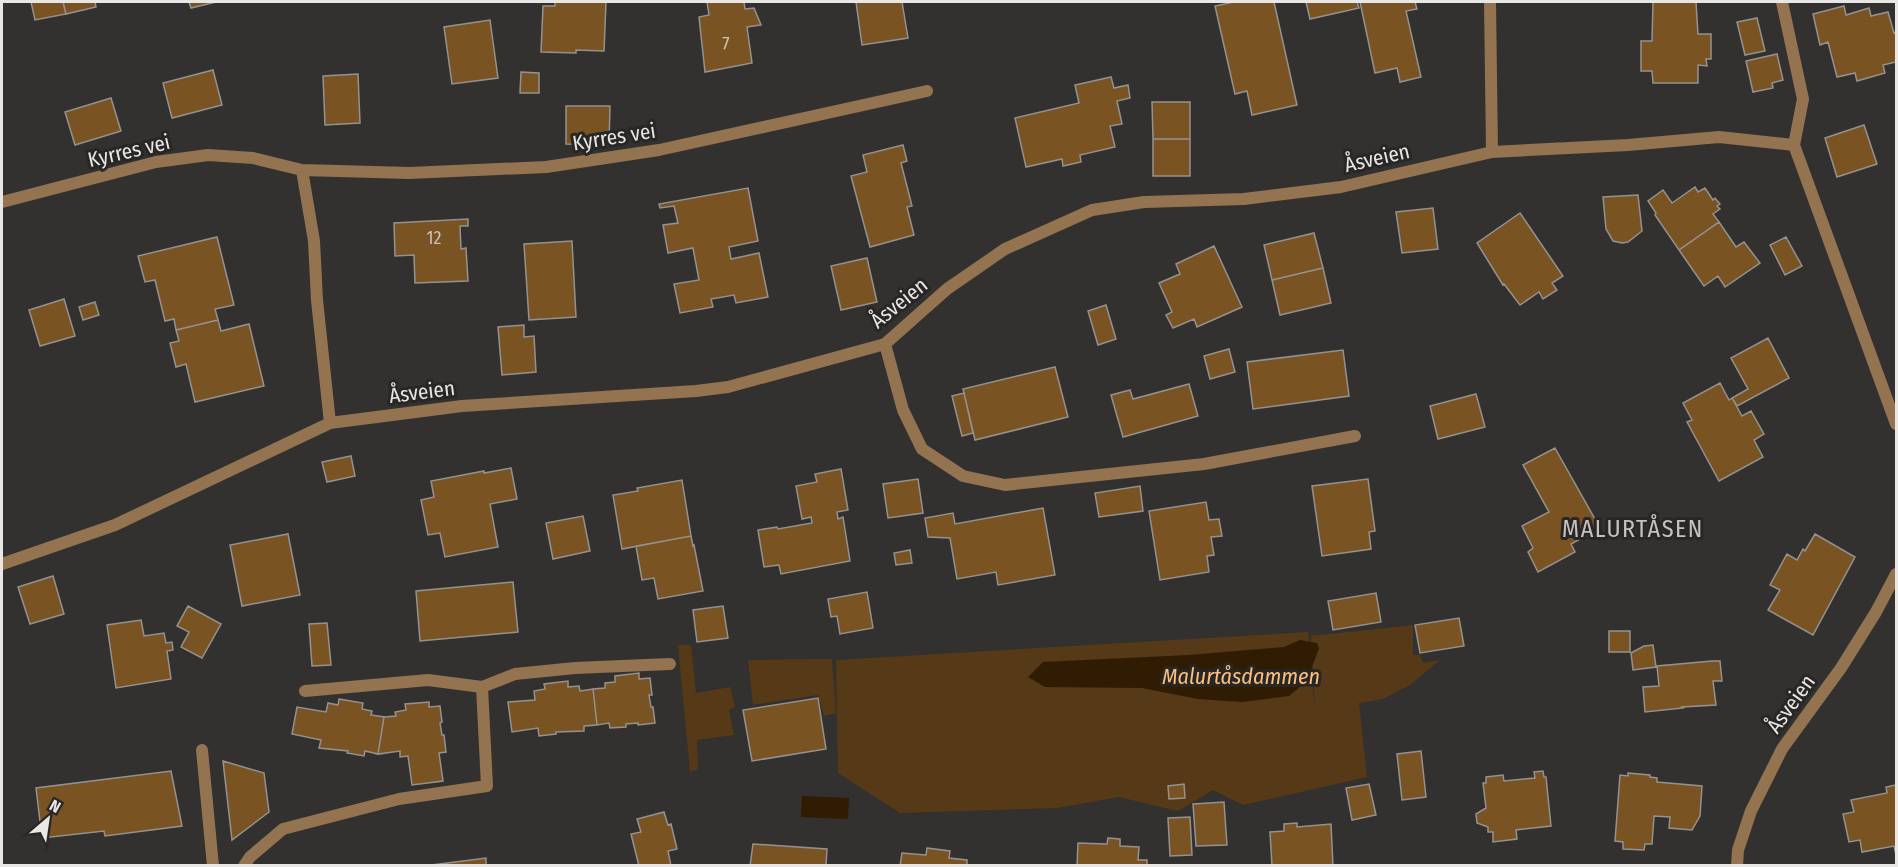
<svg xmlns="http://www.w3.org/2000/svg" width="1898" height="867" viewBox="0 0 1898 867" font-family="'Fira Sans Condensed',sans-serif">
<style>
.green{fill:#563916}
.water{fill:#301c03}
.building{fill:#7a5323;stroke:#949290;stroke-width:1.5}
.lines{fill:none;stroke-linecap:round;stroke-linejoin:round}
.lane{stroke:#937350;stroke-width:12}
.street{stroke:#937350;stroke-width:12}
.labels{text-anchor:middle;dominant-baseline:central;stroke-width:6;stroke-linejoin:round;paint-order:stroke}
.number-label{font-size:18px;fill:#ccc2b5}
.street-label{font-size:21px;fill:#e8e7e6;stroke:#292725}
.water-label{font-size:22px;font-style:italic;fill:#fdbf7a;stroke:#292725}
.quarter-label{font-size:24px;letter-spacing:1.5px;fill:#c4c1bf;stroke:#292725}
</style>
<rect width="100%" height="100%" fill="#33312f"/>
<path class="green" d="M1413 625V655H1420L1423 663 1440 660 1410 685 1383 699 1359 703 1367 777 1243 805 1213 790 1178 811 1119 797 1057 808 900 813 838 773 836 660 1308 632 1315 711 1311 636Z
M691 645 696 693 730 687 735 707 729 710 734 735 697 740 698 769 690 772 678 645Z
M832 659 836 713 824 716 818 695 753 705 748 660Z"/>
<path class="water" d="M1300 640 1317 643 1319 648 1307 681 1289 696 1242 702 1198 699 1142 688 1045 687 1028 677 1043 662 1189 655 1284 647Z
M802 796 849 798 848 819 801 817Z"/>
<path class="building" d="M31 2H63L66 14 35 20Z
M63 2H95L96 7 66 14Z
M189 2H216L191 8Z
M555 2H606L604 51 576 50V53L541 52 543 6H555Z
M707 2H744L745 9 754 8 761 25 747 27 752 63 705 72 699 17 709 15Z
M856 2H902L908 38 862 45Z
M1234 2H1274L1297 105 1252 115 1247 91 1235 94 1215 6Z
M1306 2H1357L1359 8 1310 19Z
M1360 2H1415L1417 9 1406 11 1421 77 1400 82 1397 68 1375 73Z
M1653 2H1696L1698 34H1711V59H1706L1707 66 1698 65V83H1653L1652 71H1641V41H1652Z
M1844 6 1846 15 1869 8 1871 16 1888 12 1894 33 1896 32V62L1883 65 1885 73 1857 81 1855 73 1837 77 1828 42 1820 45 1813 14Z
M1757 18 1765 51 1745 55 1737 22Z
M490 20 498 78 452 84 444 27Z
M1777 54 1783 80 1772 83 1773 88 1753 92 1746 61Z
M213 70 222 105 172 118 163 83Z
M521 72 539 73V93H520Z
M358 74 360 123 325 125 323 76Z
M1111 77 1114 88 1128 85 1130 98 1117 101 1122 124 1110 126 1115 147 1080 155 1081 162 1063 166 1062 159 1026 167 1015 118 1079 103 1075 85Z
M111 98 121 131 75 145 65 112Z
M1152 102H1190V139H1153Z
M566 106H610L609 145 566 144Z
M1864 125 1877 164 1837 177 1825 138Z
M1153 139H1190V176H1153Z
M903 145 907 161 901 163 912 206 907 207 914 235 870 247 851 176 867 172 863 155Z
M1695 187 1698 192 1705 188 1713 200 1715 198 1720 204 1717 206 1720 209 1713 214 1719 222 1679 250 1655 215 1656 213 1648 201 1663 190 1672 203Z
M748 188 758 241 729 247 731 259 759 253 768 297 736 303 734 295 711 299 713 307 680 313 674 284 699 280 693 248 668 253 663 225 678 223 674 206 660 208 659 204Z
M1638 195 1642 231 1628 242 1622 243 1613 241 1606 229 1603 197Z
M1433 208 1438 249 1402 253 1396 212Z
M1520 213 1563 276 1552 283 1557 290 1543 299 1539 292 1520 305 1504 284 1503 285 1477 243Z
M468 219V226H460L461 249 466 248 468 281 415 283 414 255 395 256 394 223Z
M1719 222 1736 247 1744 242 1760 263 1725 287 1718 276 1704 286 1679 250Z
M1314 233 1323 268 1272 280 1264 245Z
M217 237 234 305 215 309 218 320 176 330 174 319 165 321 155 280 145 282 138 256Z
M1786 237 1802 266 1785 275 1770 245Z
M572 241 576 317 529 320 524 244Z
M1214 246 1242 307 1197 327 1194 319 1173 328 1166 315 1172 312 1159 283 1180 274 1176 264Z
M867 258 877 302 841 310 831 266Z
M1323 268 1331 303 1280 315 1272 280Z
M64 299 75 336 40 346 29 310Z
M95 302 99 315 83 320 79 307Z
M1106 305 1116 339 1098 345 1088 311Z
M218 320 221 331 249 324 264 386 195 402 186 364 176 367 170 343 179 341 176 330Z
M524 325V337L534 336 536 372 502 375 498 327Z
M1768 338 1789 378 1737 406 1732 398 1748 389 1731 358Z
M1229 349 1235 372 1210 379 1204 356Z
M1343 350 1349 396 1253 409 1247 362Z
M1055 367 1068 417 975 440 963 389Z
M1720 383 1729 400 1732 398 1742 416 1751 411 1764 434 1754 440 1763 457 1719 481 1687 422 1692 420 1683 403Z
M1189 384 1198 416 1123 437 1111 395 1130 390 1133 399Z
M964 393 973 433 962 436 952 396Z
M1476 394 1485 427 1438 439 1430 406Z
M1555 448 1600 528 1571 544 1575 552 1538 572 1528 552 1533 548 1522 526 1549 512 1523 465Z
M351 456 355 476 327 482 322 462Z
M511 468 517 499 490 504 498 547 445 557 440 533 428 535 421 500 434 497 431 481 484 471V473Z
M841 469 848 510 837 512 838 519 843 517 850 561 781 574 779 565 764 567 758 530 777 527 778 529 812 523 811 517 802 519 796 486 817 482 815 474Z
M918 479 923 513 888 518 883 484Z
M1368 479 1375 531 1369 532 1371 549 1322 556 1312 486Z
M682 480 691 536 622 549 613 495 638 491 637 488Z
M1140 486 1143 511 1099 517 1095 493Z
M1206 502 1209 520 1219 519 1222 536 1211 537 1214 555 1207 556 1209 572 1160 580 1149 511Z
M1043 508 1055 575 998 585 996 572 957 579 950 538 928 537 925 518 953 513 955 524Z
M583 516 590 551 553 559 546 523Z
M288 534 300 595 242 606 230 545Z
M1815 534 1855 557 1813 635 1768 610 1780 590 1770 585 1787 554 1797 560 1803 549 1805 551Z
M691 536 693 546 694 545 703 591 658 599 654 578 642 580 636 546Z
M910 550 912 563 896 565 894 553Z
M53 576 64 614 30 624 18 587Z
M513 582 518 632 420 641 416 591Z
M867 592 873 628 840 634 837 616 831 617 828 599Z
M1376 593 1381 622 1333 630 1328 601Z
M188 606 221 624 202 658 181 647 189 632 177 626Z
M723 606 728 638 697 642 693 610Z
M1459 618 1464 646 1420 653 1415 625Z
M141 620 144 636 164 633 166 643 172 642 173 650 167 651 171 679 116 688 107 625Z
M327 623 331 665 312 666 309 624Z
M1609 631H1630V652H1609Z
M1653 645 1656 667 1633 670 1631 653 1644 646Z
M1712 661H1720L1722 681H1713L1716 705 1682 707 1683 708 1645 712 1643 687 1659 686 1657 666Z
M639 673V679L650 678 652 695H649L651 707H653L655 723 638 725V723L626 724V727L610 728 609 723 597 725 593 689 605 688V683L615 682V676Z
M568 681V687L579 686 580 691 593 689 597 725 584 726V731L556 732V734L539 736 538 728 512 732 508 702 535 700 534 691 545 689 544 684Z
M818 698 826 749 752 761 743 710Z
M339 699 363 703 362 709 372 711 371 715 384 717 378 754 365 751 364 756 347 753 348 751 319 748 321 740 292 734 297 707 326 712 328 703 338 705Z
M429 702V707L440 706 442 722 440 723 442 735H444L446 752 439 753 443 781 412 785 408 756 400 757V751L378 754 384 717 396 716 395 712 406 710 405 704Z
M1421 751 1426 797 1402 800 1397 754Z
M223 761 264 773 269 812 232 840Z
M171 771 182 826 105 836 104 831 42 838 36 788Z
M1543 771 1544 777H1546L1551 826 1516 830 1517 839 1493 842V832H1488V827L1477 823 1476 814 1486 808 1483 783H1486V777L1503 775 1504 781 1535 778 1534 772Z
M1628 773 1650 775V777L1657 778V782L1702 786 1700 816 1692 830 1669 828 1670 817 1654 816 1652 844H1645L1644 850 1623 849V842L1615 841 1620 775 1628 776Z
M1184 784 1185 798 1169 799 1168 786Z
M1369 784 1376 815 1352 820 1346 788Z
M1896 785V855L1894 846 1862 852 1860 840 1849 842 1843 814 1854 812 1851 800 1887 793 1886 787Z
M1224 802 1227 845 1196 846 1193 804Z
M664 812 668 825 671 824 677 849 668 851 671 866H639L631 834 641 832 637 819Z
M1190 817 1192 855 1170 856 1168 818Z
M1297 823V827L1331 824 1333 866H1272L1270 832 1284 831V824Z
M1108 838 1120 839V846L1139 847 1138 860H1147V866H1077L1078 843 1107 844Z
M753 844 827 849 826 866H750Z
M927 848 950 851 949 858 967 860V866H900L902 853 926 855Z
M486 858V866H432V865Z"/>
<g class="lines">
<path class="lane" d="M885 344 903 410 922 449 963 476 1005 485 1204 464 1355 436
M482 687 515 674 575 668 670 664
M202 750 213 866
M244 866 250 857 283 829 399 799 487 786 482 687 428 680 305 691"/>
<path class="street" d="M1490 2 1492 152
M1782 2 1803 99 1794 145 1896 424
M302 170 409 173 546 167 659 150 927 91
M2 202 156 162 208 155 253 158 302 170 314 241 317 300 330 423
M2 564 115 525 330 423 462 406 696 391 728 387 885 344 947 289 1005 249 1092 210 1144 202 1244 199 1341 187 1492 152 1628 145 1719 137 1794 145
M1737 866 1738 850 1751 811 1782 749 1841 668 1876 612 1896 574"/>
</g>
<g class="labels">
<g class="number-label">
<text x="726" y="44">7</text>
<text x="434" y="238">12</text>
</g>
<g class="street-label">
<text transform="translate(614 137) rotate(-9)">Kyrres vei</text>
<text transform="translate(129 151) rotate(-13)">Kyrres vei</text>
<text transform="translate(1377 158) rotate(-13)">Åsveien</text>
<text transform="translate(899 303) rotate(-39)">Åsveien</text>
<text transform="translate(422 392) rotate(-7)">Åsveien</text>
<text transform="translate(1791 704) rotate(-54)">Åsveien</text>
</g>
<g class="water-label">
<text x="1241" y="676">Malurtåsdammen</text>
</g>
<g class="quarter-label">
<text x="1633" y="529">MALURTÅSEN</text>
</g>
</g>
<rect width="1898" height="867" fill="none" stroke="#e8e7e6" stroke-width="6"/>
<g transform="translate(48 819) rotate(29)" stroke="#292725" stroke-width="4.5" paint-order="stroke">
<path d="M0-4.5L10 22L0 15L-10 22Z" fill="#e8e7e6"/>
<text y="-9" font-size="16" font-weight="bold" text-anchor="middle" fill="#e8e7e6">N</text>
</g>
</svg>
